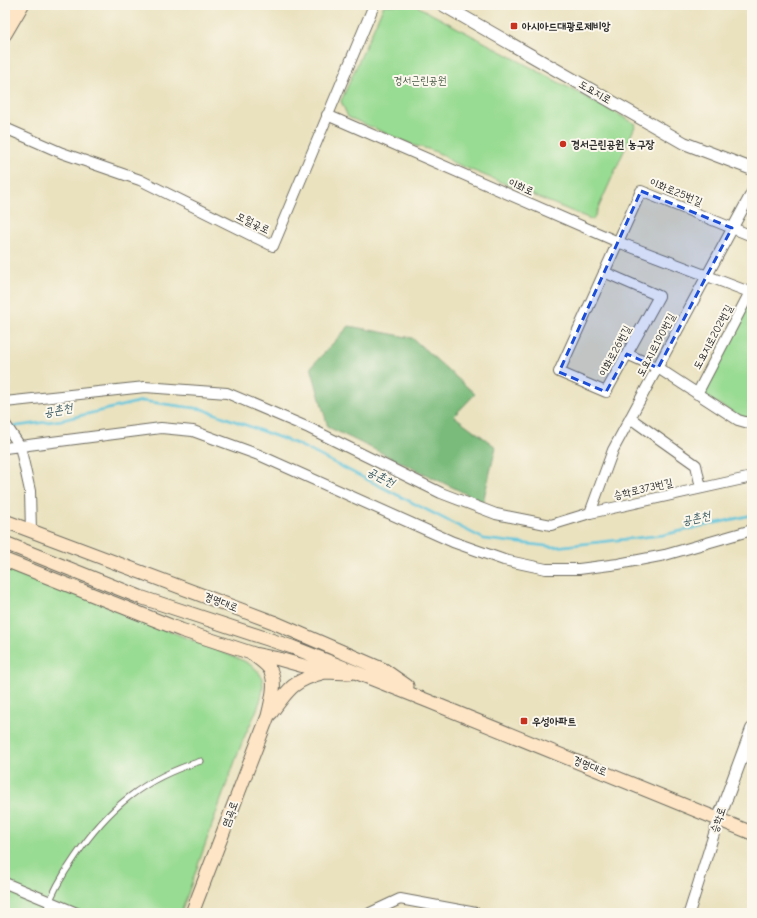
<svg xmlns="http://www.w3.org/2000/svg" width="757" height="918" viewBox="0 0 757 918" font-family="'Comic Neue','Poor Story',sans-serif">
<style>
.green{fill:#98db92;stroke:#62835e}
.forest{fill:#7abb7c;stroke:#527354}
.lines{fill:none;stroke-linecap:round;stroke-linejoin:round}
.stream{stroke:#61c6de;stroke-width:2.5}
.service-casing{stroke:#6e6b5f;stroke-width:7}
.minor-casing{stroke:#6e6b5f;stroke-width:12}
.tertiary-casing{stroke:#6e6b5f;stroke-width:14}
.secondary-casing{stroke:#6e6b5f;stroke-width:15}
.service{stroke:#fff;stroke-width:5}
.minor{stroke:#fff;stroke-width:10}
.tertiary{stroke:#fff;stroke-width:12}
.secondary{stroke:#fde5c5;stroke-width:13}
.marked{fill:#1d4ed8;fill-opacity:0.2;stroke:#1d4ed8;stroke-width:3;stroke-dasharray:8 5;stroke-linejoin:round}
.poi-dot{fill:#c8321e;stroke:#fbf7ec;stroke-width:1.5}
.labels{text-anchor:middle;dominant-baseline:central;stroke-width:4;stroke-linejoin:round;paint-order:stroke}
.poi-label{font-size:11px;font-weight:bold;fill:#2b2b2b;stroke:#fbf7ec;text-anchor:start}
.park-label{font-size:11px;fill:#465745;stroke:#fbf7ec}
.street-label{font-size:11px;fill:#2b2b2b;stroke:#fbf7ec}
.water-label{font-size:12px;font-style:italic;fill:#3b5a61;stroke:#fbf7ec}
</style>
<rect width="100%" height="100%" fill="#fbf7ec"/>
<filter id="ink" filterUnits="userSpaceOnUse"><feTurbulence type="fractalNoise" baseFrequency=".025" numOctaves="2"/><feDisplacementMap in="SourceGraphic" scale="8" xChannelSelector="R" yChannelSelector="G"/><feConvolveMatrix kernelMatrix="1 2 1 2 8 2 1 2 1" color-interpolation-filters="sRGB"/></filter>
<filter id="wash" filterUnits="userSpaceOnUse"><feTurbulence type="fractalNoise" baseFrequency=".012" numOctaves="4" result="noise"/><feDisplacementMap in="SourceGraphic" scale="16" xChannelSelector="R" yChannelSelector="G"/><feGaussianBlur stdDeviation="0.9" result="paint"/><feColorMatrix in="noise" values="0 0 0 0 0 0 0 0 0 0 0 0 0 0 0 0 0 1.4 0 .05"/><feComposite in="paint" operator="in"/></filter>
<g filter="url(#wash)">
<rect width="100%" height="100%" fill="#eae2bf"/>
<path class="green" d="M384 5H415L636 124 593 220 452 162C442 153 428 148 415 146L348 117 341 101Z
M752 294V423L699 393Z
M5 565 244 661C254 667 263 672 263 686 262 704 250 723 243 740 221 797 202 855 181 913H5Z"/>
<path class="forest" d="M349 326 412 338 475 394 454 416 496 447 483 502 328 427 311 367Z"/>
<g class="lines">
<path class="stream" d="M10 427 62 420 142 401 202 409 297 444 484 539 555 547 663 535 752 515"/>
</g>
</g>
<g filter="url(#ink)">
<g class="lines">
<g class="service-casing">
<path id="service" d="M45 913C52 893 63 874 75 857 108 808 144 778 201 761"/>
</g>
<g class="minor-casing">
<path id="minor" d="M327 115 618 242 752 293
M5 128 62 153 140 180 273 246 374 5
M604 272 659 296 606 392 559 372 641 191 752 236
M627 354 658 368 738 420 752 424
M697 394 750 292
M5 402 145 387 227 393 309 428 441 493 496 514 551 525 590 513 752 477
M630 418 696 465 701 488
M5 424 20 446 30 491 31 531
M5 448 161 428 193 431 259 455 453 542 504 560 546 569H579L618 564 665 555 752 530
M590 513 613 450 752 192
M5 883 77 913
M370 913 400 899 476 913
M689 913 719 818"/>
</g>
<g class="tertiary-casing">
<path id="tertiary" d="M443 5 684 143 752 169
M719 818 752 729"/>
</g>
<g class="secondary-casing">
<path id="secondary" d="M5 16 10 5
M5 34 22 5
M5 521 273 622 384 670 407 686
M5 543 140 597 292 647 428 701 752 833
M5 560 181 630 254 654 279 659 325 672 350 673
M271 713C289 688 294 680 325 672
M192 913 268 716C271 702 278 681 269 668 265 663 259 659 254 655"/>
</g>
<use href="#service" class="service"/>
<use href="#minor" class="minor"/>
<use href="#tertiary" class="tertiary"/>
<use href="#secondary" class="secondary"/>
</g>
</g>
<path class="marked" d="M641 191 732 228 658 368 627 354 606 392 559 372Z"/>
<g class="poi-dot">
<rect x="510" y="22" width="8" height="8" rx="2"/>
<circle cx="563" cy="144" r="4"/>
<rect x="520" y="717" width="8" height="8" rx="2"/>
</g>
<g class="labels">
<g class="poi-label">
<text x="522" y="26">아시아드대광로제비앙</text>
<text x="571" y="144">경서근린공원 농구장</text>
<text x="532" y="721">우성아파트</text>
</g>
<g class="park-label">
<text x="420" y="80">경서근린공원</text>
</g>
<g class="street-label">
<text transform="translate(595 92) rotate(30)">도요지로</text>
<text transform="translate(521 187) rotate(23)">이화로</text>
<text transform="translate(676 192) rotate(22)">이화로25번길</text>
<text transform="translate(253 223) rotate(26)">모월곶로</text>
<text transform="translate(713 337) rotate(-62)">도요지로202번길</text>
<text transform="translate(656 345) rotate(-62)">도요지로190번길</text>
<text transform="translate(615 351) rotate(-62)">이화로26번길</text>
<text transform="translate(643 489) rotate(-13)">승학로373번길</text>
<text transform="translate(221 602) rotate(21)">경명대로</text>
<text transform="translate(590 766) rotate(22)">경명대로</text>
<text transform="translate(230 814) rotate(-69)">염곡로</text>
<text transform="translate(718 820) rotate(-71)">승학로</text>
</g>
<g class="water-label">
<text transform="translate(58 410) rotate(-10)">공촌천</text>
<text transform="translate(381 477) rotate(27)">공촌천</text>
<text transform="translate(696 518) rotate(-12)">공촌천</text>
</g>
</g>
<rect width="757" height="918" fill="none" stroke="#fbf7ec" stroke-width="20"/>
</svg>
